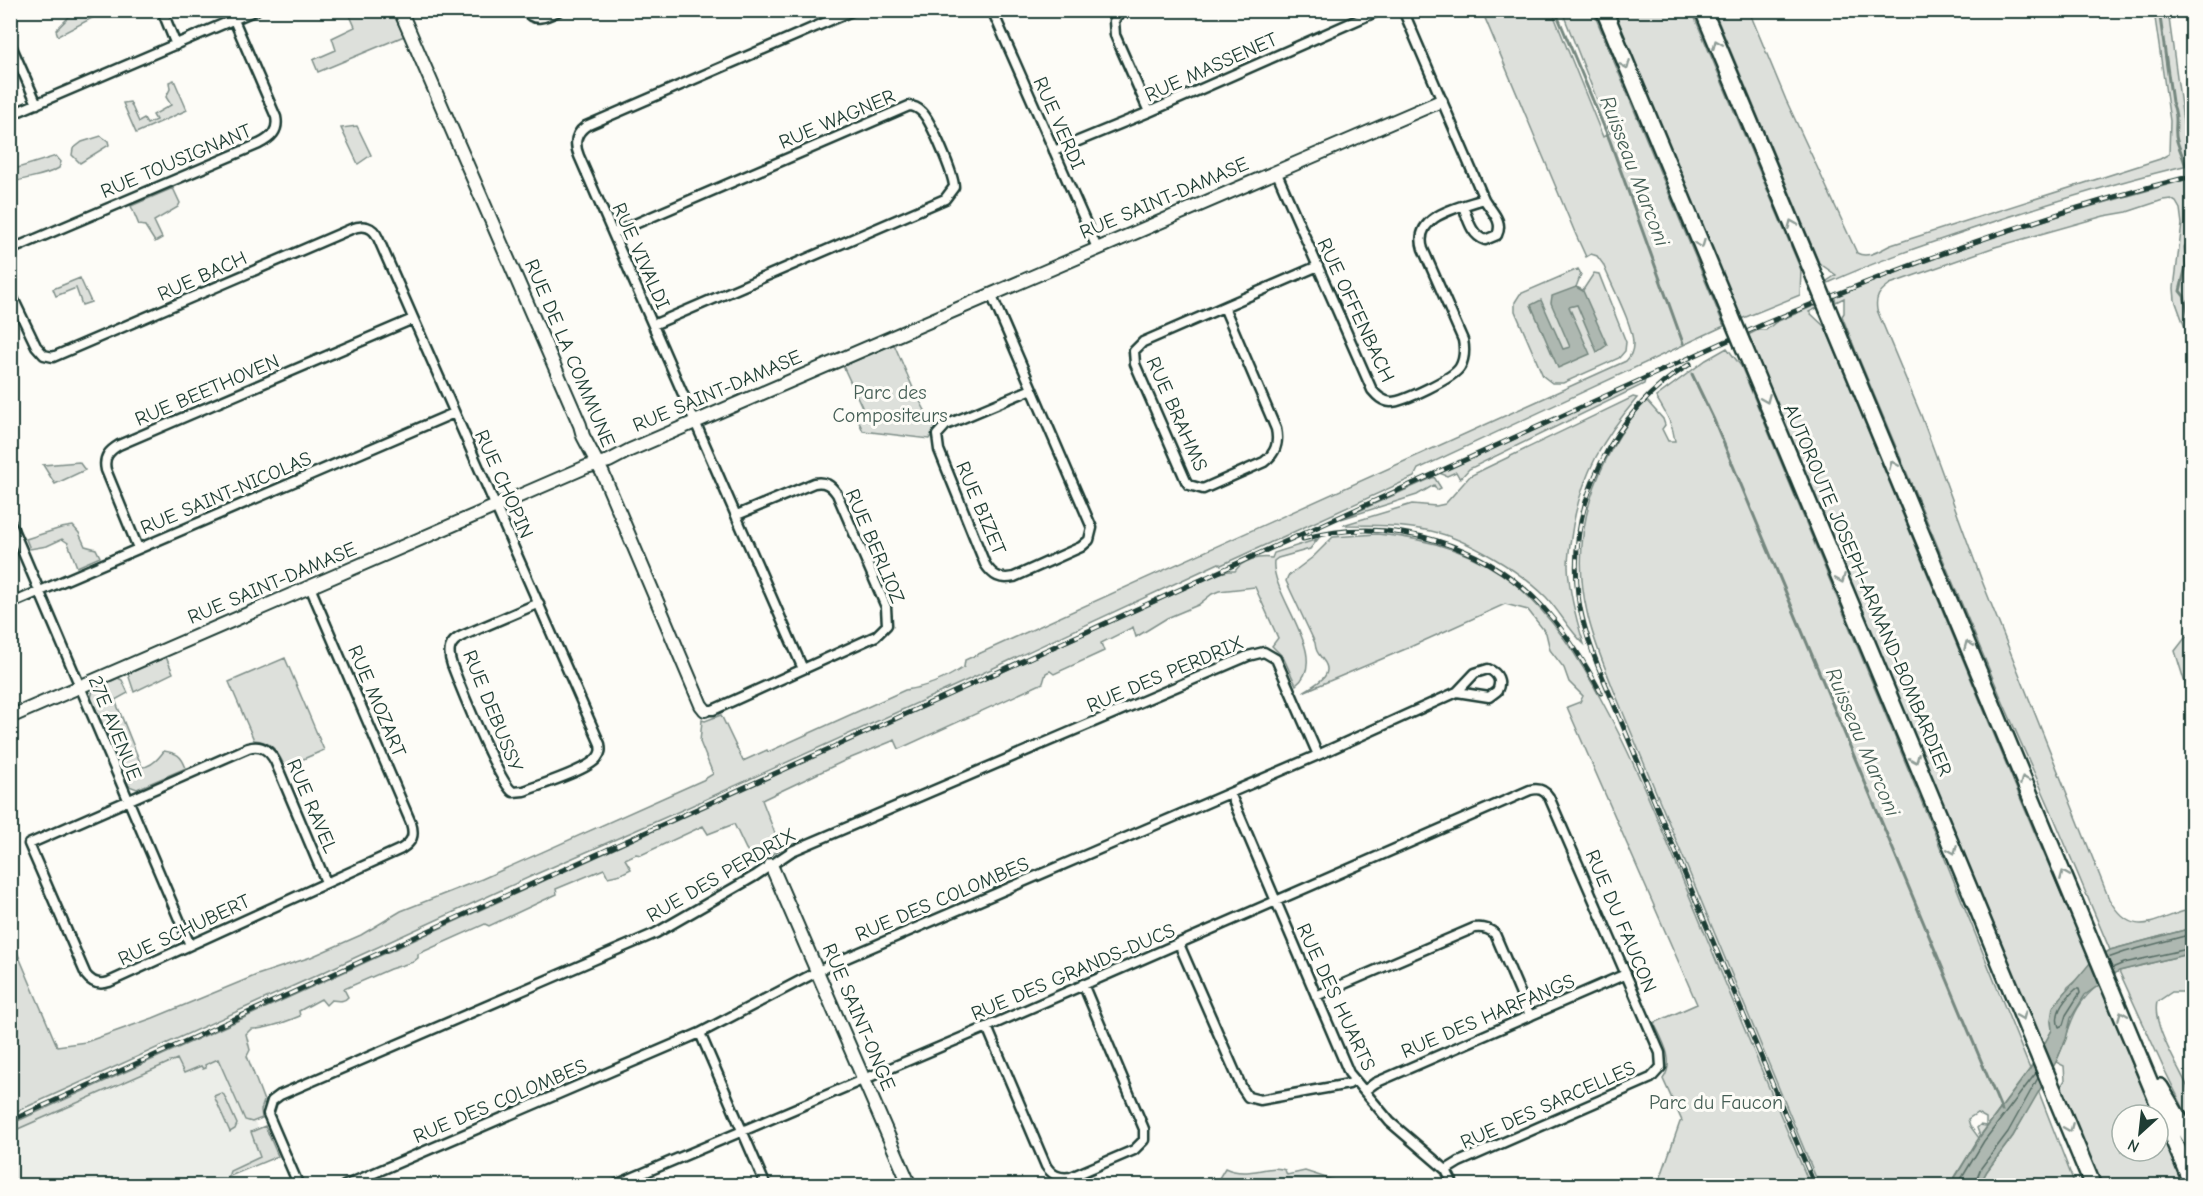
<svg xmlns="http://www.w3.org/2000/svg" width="2203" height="1196" viewBox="0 0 2203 1196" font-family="'Comic Neue',sans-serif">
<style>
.built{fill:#eceee9}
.green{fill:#dde0db;stroke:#7e8e88;stroke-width:1.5}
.water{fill:#aeb8b1;stroke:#75877f;stroke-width:1.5}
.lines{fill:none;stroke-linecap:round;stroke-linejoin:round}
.shore{stroke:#586e66;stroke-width:1.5}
.stream{stroke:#75877f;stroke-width:3}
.street-casing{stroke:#1f3d34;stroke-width:13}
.secondary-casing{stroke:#1f3d34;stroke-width:16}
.highway-casing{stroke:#1f3d34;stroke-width:20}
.street{stroke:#fdfcf7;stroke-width:8}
.secondary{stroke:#fdfcf7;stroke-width:12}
.highway{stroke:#fdfcf7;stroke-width:15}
.rail-casing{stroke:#1f3d34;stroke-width:5}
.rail{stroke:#fdfcf7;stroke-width:3;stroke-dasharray:9;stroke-linecap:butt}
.highway-bridge-casing{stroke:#1f3d34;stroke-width:20;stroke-linecap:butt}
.highway-bridge{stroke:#fdfcf7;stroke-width:15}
.oneway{stroke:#8e9c96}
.labels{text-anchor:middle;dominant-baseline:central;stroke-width:6;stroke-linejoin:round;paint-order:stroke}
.street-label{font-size:20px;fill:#1f3d34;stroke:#fdfcf7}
.park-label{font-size:20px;fill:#455e55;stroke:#fdfcf7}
.water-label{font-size:21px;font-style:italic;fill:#435c53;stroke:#fdfcf7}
</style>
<rect width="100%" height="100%" fill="#fdfcf7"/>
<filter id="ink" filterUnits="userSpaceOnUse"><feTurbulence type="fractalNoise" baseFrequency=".0167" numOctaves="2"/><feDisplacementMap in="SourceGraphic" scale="12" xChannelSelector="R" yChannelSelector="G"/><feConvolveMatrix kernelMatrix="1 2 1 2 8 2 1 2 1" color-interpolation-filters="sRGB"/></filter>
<g filter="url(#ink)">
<path class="built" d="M220 1040 271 1159 209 1185H11L10 1132Z"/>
<path class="green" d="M71 11H94L96 16 58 36 56 30 69 17Z
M348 11H392L404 36 318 72 313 60 336 50 332 38 355 27Z
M1482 11H1552L1603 137 1610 133 1562 11H1593L1724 326 1418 469 1414 477 1221 565 1219 563 972 678 682 810 534 875 313 977 11 1114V938L57 1046 86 1042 153 1018 257 975 311 957 361 935 401 911 482 879 703 780 713 774 700 742 702 720 705 721 721 715 743 761 767 750 768 752 905 690C927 687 946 679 964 667L965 660 1626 361C1631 356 1633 351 1633 344 1634 327 1610 282 1603 264L1597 256 1591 254 1586 257 1576 235Z
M1611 11H1692L1801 270 1800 295 1741 319Z
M1714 11H1749L1786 100 1857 253C1868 259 1880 250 1891 245L2160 159 2169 154 2170 121 2154 11H2168L2184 128 2185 134 2192 139V164C2120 181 2049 203 1978 227 1927 244 1876 261 1828 283L1827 281 1836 275 1819 263Z
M174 80 187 110 136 133 123 103 130 102 139 122 144 119 147 124 156 120 153 115 171 105 166 97 170 89 169 82Z
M357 126 371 155 358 164 341 128Z
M101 136 108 141 109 145 80 163 72 155 73 149 82 142Z
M56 156 61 162 59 168C46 176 29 177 14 182L11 178V170Z
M2192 178V347L2175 300 2174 288 2182 224 2180 209 2176 202 2171 199 2163 200 2127 212 2104 216 1995 247 1890 284C1879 292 1875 297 1877 310L1921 415 1982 581 2109 899C2134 943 2156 917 2192 909V928L2110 950 2049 806 2002 700 1857 354 1842 316 1844 313V298L1836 302 1834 296 1990 238 2071 212Z
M173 188 180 203 178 207 154 221 162 238 155 242 145 226 139 225 131 206Z
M1578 269 1581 274 1576 287 1583 290 1594 273 1599 274 1626 342 1625 351 1619 358 1563 383H1552L1543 376 1515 311V302L1520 294Z
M80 278 91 302 82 305 76 288 56 296 53 289Z
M1816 305 1817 308 1809 312 1825 327 2034 831 2091 962 2081 976 2068 987 2051 1020 2052 1030 2043 1047 1796 449 1756 360 1748 335 1758 330H1766L1776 322Z
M894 344 913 388 935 429 929 439 863 431 854 411 862 407 843 366Z
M1727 348 1741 366 1928 817 2030 1069 1980 1136 1977 1128 1980 1125 1986 1126V1118L1977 1113 1968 1119 1970 1126 1979 1138 1950 1185H1819L1612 686C1603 662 1592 637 1587 612 1569 534 1595 459 1646 400L1663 419 1665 425 1662 429 1668 441H1675C1673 424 1665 412 1656 397L1706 360Z
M1645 380 1644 384 1469 469 1460 479 1456 472 1447 476 1439 473Z
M1633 397 1637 398C1603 438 1583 473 1573 525 1571 538 1568 553 1568 566 1569 592 1576 619 1584 644 1569 630 1560 612 1546 597 1520 571 1467 539 1431 531 1402 525 1372 525 1343 525L1412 504 1436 506 1445 504 1470 476 1486 468Z
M79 462 85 470 55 484 43 465Z
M1434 477 1441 488 1437 490 1434 485 1417 495 1341 519Z
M73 526 79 533 85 546 96 549 100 557 77 567 68 543 62 539 47 546 30 549 26 539 61 528Z
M1377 534C1426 538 1476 552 1515 584 1553 617 1580 659 1603 703 1640 771 1667 843 1697 914 1734 1005 1772 1095 1810 1185H1658L1680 1122 1682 1121 1663 1079C1676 1061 1662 1040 1654 1023L1697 1004 1567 707 1580 702 1583 696 1569 682 1564 668 1550 650 1546 633 1528 610 1505 604 1408 648 1303 692C1315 684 1336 676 1323 660 1318 653 1316 652 1315 643L1286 581 1288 576 1313 557 1333 537Z
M1318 539 1310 549 1278 558 1274 561C1270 595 1332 657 1296 685L1283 657 1272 646 1278 638 1255 587 1219 591 1212 594 1198 605 1167 618 1136 637 1133 627 1101 643 1104 651 1054 674 1050 671 1046 673 1043 683 899 749 895 740 846 760 762 800 781 849 758 864 746 849 734 824 708 834 703 826 641 855 636 854 625 859 631 869 621 874 608 877 604 869 556 889 557 894 489 926 485 924 418 954V958L413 962 390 969 344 989 348 997C343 1003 338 1000 331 1000L326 1005 321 999 299 1011 300 1016C288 1021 264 1030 251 1029L246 1034 250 1050 247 1056 264 1101 261 1110 262 1118 252 1122 245 1120 218 1059 205 1065 206 1068 203 1069 201 1066 184 1073 177 1059 11 1132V1124L1217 574 1228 571H1235C1243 560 1258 556 1272 558L1274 553Z
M2192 633V706L2175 651 2185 638Z
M166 657 173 673 134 692 128 674Z
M285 658 324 750 285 767C278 752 272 741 254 740L229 682Z
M118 678 122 680 128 693 115 700 142 767C151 767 159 758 164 751 177 753 181 755 186 768L137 789 129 786 91 698 93 690Z
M2192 953V992H2172L2157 1002C2151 1027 2183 1072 2192 1097 2194 1105 2192 1116 2192 1125L2164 1069 2119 971Z
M2100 984 2153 1115H2122V1151H2158V1126L2183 1185H2102L2060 1088 2065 1080 2064 1066 2056 1062C2071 1031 2069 1007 2100 984Z
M2038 1090 2075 1185 1979 1186 1987 1171 2013 1136Z
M221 1093 224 1095 237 1124 235 1129 230 1132 214 1096Z
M265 1126 278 1156 228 1177 230 1171 260 1157 251 1132Z
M1225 1168C1248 1179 1270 1163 1285 1170L1287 1175 1305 1171 1348 1185H1225L1227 1183 1219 1178Z"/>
<path class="water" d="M1576 287 1583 291 1607 345 1597 352 1577 305 1569 307 1590 354 1558 368 1531 305 1541 300 1563 349 1570 347 1551 303 1552 296Z
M2192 928V953L2119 971 2085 995 2071 1018 2066 1039 2056 1062 2013 1136 1987 1171 1979 1185 1950 1186 1979 1138 2030 1069 2052 1030 2051 1020 2053 1007 2091 962 2110 950Z"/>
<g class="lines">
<path class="shore" d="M2108 958 2125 952 2192 934
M2112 968 2124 963 2192 948
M2076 989H2079L2080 993 2066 1015 2063 1025 2059 1027C2053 1013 2066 998 2076 989Z
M1957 1186 1984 1141 2036 1073
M1974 1186 1981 1168 2008 1132 2038 1078"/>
<path class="stream" d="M1555 10 1610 141 1683 343
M2159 10 2172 102C2180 120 2173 128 2177 141 2179 148 2183 156 2185 164
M2190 180 2192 184
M2189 316 2184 296 2180 291 2186 266 2185 247 2190 239 2189 217 2192 211
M1692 374 1714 420 2002 1111"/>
<g class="street-casing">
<path id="street" d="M162 10 176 45
M525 10C534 24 548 16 560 10
M992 10 1097 248
M1122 10 1114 21 1115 35 1149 112
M1403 10 1484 199C1491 211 1504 221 1497 235L1485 240C1471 235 1468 219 1463 206
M10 43 37 104
M10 115 256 10
M1054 151 1149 112 1380 10
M1276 171 1372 390C1377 396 1382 401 1391 402 1403 402 1454 378 1460 367 1465 358 1465 350 1463 340L1423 249C1412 215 1461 207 1484 199
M614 233 909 106C914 106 918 108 922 112 931 121 954 175 954 187L945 199 653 325
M10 250 259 144C271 138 279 131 276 117L234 20
M10 292 36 346 44 355 53 357 351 229C363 224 373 226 378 238L600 744C601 750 601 753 597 758 588 770 540 785 524 791L513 792C499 783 460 686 452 665 447 651 449 642 462 636L539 603
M991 294 1092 528 1089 540 1081 547 1014 577C1000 580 993 576 985 564L939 450 937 435 946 425 1032 389
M1224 307 1276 429C1279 443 1276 453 1264 462L1203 489 1189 485 1186 481 1135 364 1134 351 1143 342 1318 266
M10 522 190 945
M138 548 106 470C103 457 109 451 119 445L413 319
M310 587 411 823C415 836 412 842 401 849L109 982C100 985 92 983 86 975L29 844 248 748C261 744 269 750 275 761L326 882
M10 604 454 413
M803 669 579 156C574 144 575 134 586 126L854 10
M705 710H713L876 636 887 625 886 607 837 494C831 485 825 481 814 483L737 515
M1230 793 1349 1073 1390 1122 1446 1170 1454 1186
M1179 944 1242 1088 1248 1097 1260 1100 1349 1084 1355 1080
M1316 996 1474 928C1482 927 1489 928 1495 934L1530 1016
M987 1027 1046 1166C1052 1175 1059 1179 1071 1177L1134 1150 1144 1140V1129L1083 984
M700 1033 766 1186
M1364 1091 1375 1083 1626 974
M299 1186 268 1114 272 1101 280 1095 656 933 755 876 792 851 1248 656 1264 652 1276 659 1318 755
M344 1186 700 1033 830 965 1318 755 1457 692 1475 673 1488 669C1498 673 1502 681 1497 691L1489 697 1457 692
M613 1186 987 1027 1530 790C1538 788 1544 789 1549 797L1660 1053 1661 1067 1651 1078 1459 1162 1446 1170"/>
</g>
<g class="secondary-casing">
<path id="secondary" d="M400 10 580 425 583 436 603 474 701 705 705 710
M10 717 586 467 609 461 630 450 1441 101
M771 865 910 1186"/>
</g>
<g class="highway-casing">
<path id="highway" d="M1604 10 1731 316
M1703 10 1815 278
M1828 310 2192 1184
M1743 345 2093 1186
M2160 1087 2192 1141"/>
</g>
<use href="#street" class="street"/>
<use href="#secondary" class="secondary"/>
<use href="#highway" class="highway"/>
<g class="rail-casing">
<path id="rail" d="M1690 364C1613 411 1567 504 1578 595 1581 620 1589 643 1598 666L1815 1186
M1303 539C1391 514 1489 544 1548 613 1569 637 1586 665 1601 693
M10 1121 1764 324C1905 265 2044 213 2192 176"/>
</g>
<use href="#rail" class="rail"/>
<g class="highway-bridge-casing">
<path id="highway-bridge" d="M1815 278 1828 310
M1731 316 1743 345"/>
</g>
<use href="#highway-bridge" class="highway-bridge"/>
</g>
<defs><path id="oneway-chevron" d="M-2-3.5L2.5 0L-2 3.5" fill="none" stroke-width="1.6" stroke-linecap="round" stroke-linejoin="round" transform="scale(1.5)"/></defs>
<g class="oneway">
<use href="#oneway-chevron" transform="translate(1717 44) rotate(-113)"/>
<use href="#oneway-chevron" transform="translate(1626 65) rotate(67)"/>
<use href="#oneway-chevron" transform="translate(1792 224) rotate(-113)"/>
<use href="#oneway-chevron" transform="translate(1701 244) rotate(68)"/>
<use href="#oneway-chevron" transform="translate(1766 399) rotate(67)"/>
<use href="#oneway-chevron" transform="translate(1893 465) rotate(-113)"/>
<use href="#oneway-chevron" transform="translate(1841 579) rotate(67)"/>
<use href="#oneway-chevron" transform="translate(1968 645) rotate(-113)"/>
<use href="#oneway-chevron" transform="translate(1915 759) rotate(67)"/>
<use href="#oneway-chevron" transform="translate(2024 780) rotate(-113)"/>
<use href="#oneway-chevron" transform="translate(1953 850) rotate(67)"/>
<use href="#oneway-chevron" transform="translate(2064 875) rotate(-113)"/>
<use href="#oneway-chevron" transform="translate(2122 1015) rotate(-112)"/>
<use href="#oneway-chevron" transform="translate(2022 1016) rotate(67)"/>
<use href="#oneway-chevron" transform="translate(2069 1128) rotate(67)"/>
</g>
</g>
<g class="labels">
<g class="street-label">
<text transform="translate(1211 67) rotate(-24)">RUE MASSENET</text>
<text transform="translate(837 119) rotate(-23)">RUE WAGNER</text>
<text transform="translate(1059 123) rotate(66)">RUE VERDI</text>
<text transform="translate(176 161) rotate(-23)">RUE TOUSIGNANT</text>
<text transform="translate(1164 198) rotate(-23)">RUE SAINT-DAMASE</text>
<text transform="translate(641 256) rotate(66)">RUE VIVALDI</text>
<text transform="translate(202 276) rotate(-24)">RUE BACH</text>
<text transform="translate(1356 310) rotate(65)">RUE OFFENBACH</text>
<text transform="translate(570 353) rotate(67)">RUE DE LA COMMUNE</text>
<text transform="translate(207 390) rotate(-23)">RUE BEETHOVEN</text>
<text transform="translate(717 391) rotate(-23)">RUE SAINT-DAMASE</text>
<text transform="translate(1177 414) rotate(66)">RUE BRAHMS</text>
<text transform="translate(504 484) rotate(66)">RUE CHOPIN</text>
<text transform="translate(226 493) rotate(-23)">RUE SAINT-NICOLAS</text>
<text transform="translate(981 508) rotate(67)">RUE BIZET</text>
<text transform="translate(875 546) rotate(67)">RUE BERLIOZ</text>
<text transform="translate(272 583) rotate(-23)">RUE SAINT-DAMASE</text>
<text transform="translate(1868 590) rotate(67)">AUTOROUTE JOSEPH-ARMAND-BOMBARDIER</text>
<text transform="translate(1165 674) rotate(-23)">RUE DES PERDRIX</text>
<text transform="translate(377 701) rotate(67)">RUE MOZART</text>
<text transform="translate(493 711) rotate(68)">RUE DEBUSSY</text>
<text transform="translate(115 728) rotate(68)">27E AVENUE</text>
<text transform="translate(312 806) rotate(67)">RUE RAVEL</text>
<text transform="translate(721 875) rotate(-30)">RUE DES PERDRIX</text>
<text transform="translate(942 899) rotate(-23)">RUE DES COLOMBES</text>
<text transform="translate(1621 921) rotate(67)">RUE DU FAUCON</text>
<text transform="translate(184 930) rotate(-25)">RUE SCHUBERT</text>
<text transform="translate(1073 972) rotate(-23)">RUE DES GRANDS-DUCS</text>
<text transform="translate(1336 997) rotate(65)">RUE DES HUARTS</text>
<text transform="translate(1488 1016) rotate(-23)">RUE DES HARFANGS</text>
<text transform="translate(859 1017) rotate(67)">RUE SAINT-ONGE</text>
<text transform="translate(500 1101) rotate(-23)">RUE DES COLOMBES</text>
<text transform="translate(1548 1105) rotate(-24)">RUE DES SARCELLES</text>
</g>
<g class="park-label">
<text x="890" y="392">Parc des<tspan x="890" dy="23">Compositeurs</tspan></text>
<text x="1716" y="1102">Parc du Faucon</text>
</g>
<g class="water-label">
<text transform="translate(1635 171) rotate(69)">Ruisseau Marconi</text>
<text transform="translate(1863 742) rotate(67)">Ruisseau Marconi</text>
</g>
</g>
<rect width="2203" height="1196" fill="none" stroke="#fdfcf7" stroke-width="36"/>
<rect x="18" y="18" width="2167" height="1160" fill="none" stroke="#1f3d34" stroke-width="2" filter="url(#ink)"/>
<g transform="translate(2140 1133) rotate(207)"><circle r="28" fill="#fdfcf7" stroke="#a4b0a9" stroke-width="1.5"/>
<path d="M0-4.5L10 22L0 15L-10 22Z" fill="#1f3d34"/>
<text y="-9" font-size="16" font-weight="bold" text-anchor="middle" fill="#1f3d34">N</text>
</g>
</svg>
